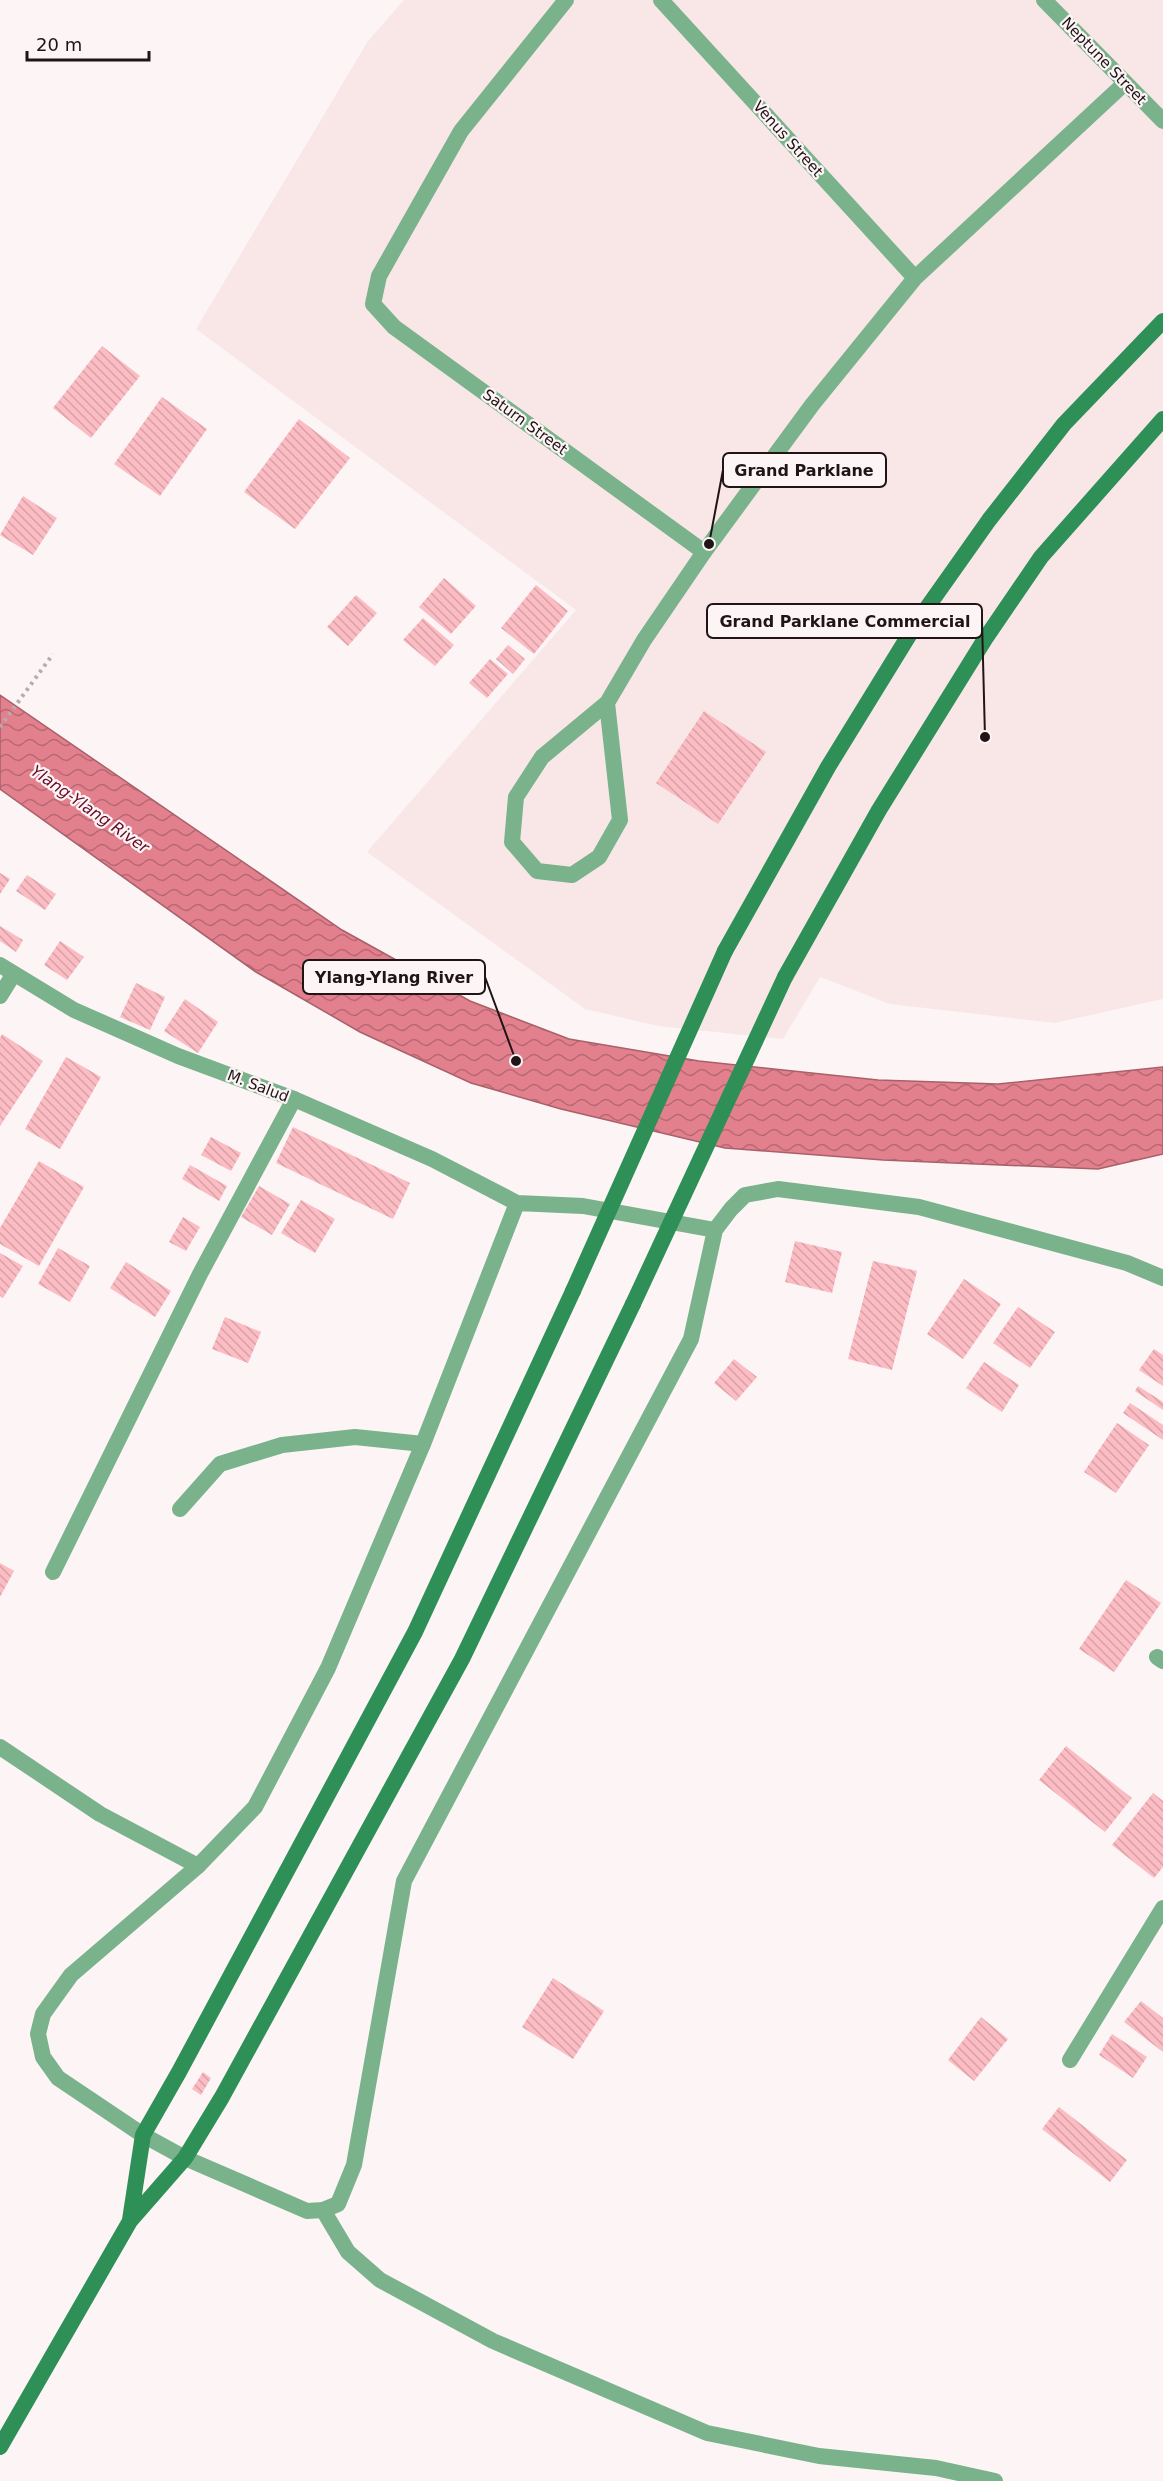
<svg xmlns="http://www.w3.org/2000/svg" width="1163" height="2481" viewBox="0 0 1163 2481" font-family="'DejaVu Sans',sans-serif">
<style>
.built{fill:#f9e7e8}
.water{fill:url(#water-waves);stroke:#a86069;stroke-width:1.5}
.building{fill:url(#building-back-hatch)}
.lines{fill:none;stroke-linecap:round;stroke-linejoin:round}
.path{stroke:#b6acae;stroke-width:4;stroke-dasharray:3 4.5;stroke-linecap:butt}
.service{stroke:#79b28b;stroke-width:16}
.minor{stroke:#79b28b;stroke-width:16}
.tertiary{stroke:#79b28b;stroke-width:16}
.secondary{stroke:#2e8f57;stroke-width:16}
.secondary-bridge{stroke:#2e8f57;stroke-width:16}
.labels{text-anchor:middle;dominant-baseline:central;stroke-width:4.5;stroke-linejoin:round;paint-order:stroke}
.street-label{font-size:15px;fill:#201416;stroke:#fcf4f5}
.water-label{font-size:16px;font-style:italic;fill:#660c26;stroke:#fcf4f5}
.leader{fill:none;stroke:#201416;stroke-width:2}
.callout-dot{fill:#201416;stroke:#fcf4f5;stroke-width:2}
.callout{fill:#fcf4f5;stroke:#201416;stroke-width:2}
.callout-label{font-size:16px;text-anchor:middle;font-weight:bold;fill:#201416}
</style>
<defs>
<pattern id="water-waves" width="16" height="10" patternUnits="userSpaceOnUse" patternTransform="scale(1.5)"><rect width="16" height="10" fill="#e3808d"/><path d="M0 5q4-4 8 0t8 0" fill="none" stroke="#b86872"/></pattern>
<pattern id="building-back-hatch" width="6" height="6" patternUnits="userSpaceOnUse" patternTransform="scale(1.5)"><rect width="6" height="6" fill="#fcbcc3"/><path d="M-1 5l2 2M0 0l6 6M5-1l2 2" fill="none" stroke="#d8a1a7"/></pattern>
</defs>
<rect width="100%" height="100%" fill="#fcf4f5"/>
<path class="built" d="M404 0H1163V999L1055 1023 890 1004 820 977 783 1039 658 1026 585 1009 367 852 576 610 196 329 368 41Z"/>
<path class="water" d="M0 695 342 930 470 1001 569 1039 699 1061 878 1080 998 1084 1163 1067V1154L1098 1169 883 1160 725 1148 561 1109 471 1083 360 1032 256 972 0 789Z"/>
<path class="building" d="M102 346 140 376 91 438 53 408Z
M162 397 207 429 160 496 114 464Z
M299 419 350 458 295 529 244 492Z
M23 496 57 518 33 555 0 535Z
M444 578 476 606 451 634 419 607Z
M536 585 568 611 534 654 501 628Z
M356 595 377 613 348 646 327 627Z
M423 618 454 645 435 666 403 640Z
M508 645 525 659 513 674 496 659Z
M490 659 508 674 487 698 469 683Z
M704 711 766 752 718 824 656 783Z
M0 873 10 879 0 894Z
M27 875 56 894 45 910 16 891Z
M0 926 23 940 16 952 0 941Z
M60 941 84 957 67 980 44 965Z
M136 983 165 997 150 1030 120 1017Z
M185 999 218 1022 198 1053 164 1031Z
M2 1034 43 1061 0 1126V1038Z
M66 1057 101 1077 60 1149 25 1129Z
M293 1127 410 1183 393 1219 276 1163Z
M211 1137 241 1153 231 1171 201 1155Z
M39 1161 84 1187 39 1266 0 1244V1228Z
M190 1165 227 1186 219 1201 182 1179Z
M259 1186 290 1204 272 1235 241 1217Z
M301 1200 335 1219 315 1253 281 1233Z
M183 1217 200 1227 186 1251 169 1242Z
M795 1241 842 1252 832 1293 785 1282Z
M58 1248 90 1266 70 1302 38 1284Z
M0 1253 23 1266 3 1298 0 1296Z
M873 1261 917 1271 892 1370 848 1359Z
M126 1262 171 1291 155 1317 110 1288Z
M964 1279 1001 1304 963 1359 927 1334Z
M1018 1307 1055 1332 1030 1368 993 1343Z
M225 1317 261 1332 248 1363 212 1349Z
M1154 1349 1163 1355V1386L1139 1370Z
M734 1359 757 1377 736 1401 714 1383Z
M984 1362 1019 1385 1002 1412 966 1388Z
M1138 1386 1163 1402V1410L1135 1391Z
M1130 1403 1163 1425V1440L1123 1413Z
M1117 1423 1149 1445 1116 1493 1084 1472Z
M0 1563 14 1571 0 1597Z
M1126 1580 1161 1603 1114 1672 1079 1649Z
M1066 1746 1132 1798 1105 1832 1039 1780Z
M1153 1793 1163 1801V1867L1154 1878 1112 1845Z
M553 1978 604 2011 573 2059 522 2027Z
M1141 2001 1163 2018V2052L1124 2022Z
M981 2017 1008 2039 974 2081 948 2060Z
M1112 2034 1147 2057 1133 2078 1099 2055Z
M203 2072 211 2078 201 2095 192 2089Z
M1059 2107 1127 2160 1110 2182 1042 2129Z"/>
<g class="lines">
<path class="path" d="M0 727 53 654"/>
<path class="service" d="M607 703 620 820 599 857 572 875 537 871 512 842 516 797 542 757 607 703 644 640 704 552
M180 1509 220 1464 282 1445 355 1437 423 1444
M323 2210 348 2252 380 2280 493 2341 707 2433 819 2456 936 2468 995 2481"/>
<path class="minor" d="M566 0 461 131 379 276 373 304 394 327 704 552 812 405 915 278 1125 83
M661 0 915 278
M0 996 13 975
M53 1572 200 1274 294 1099
M1157 1657 1163 1661
M0 1747 100 1814 198 1866
M1070 2060 1163 1908"/>
<path class="tertiary" d="M1044 0 1163 121
M0 965 74 1010 178 1056 294 1099 432 1159 517 1203 583 1206 715 1230
M517 1203 423 1444 328 1668 255 1807 198 1866 71 1975 43 2014 38 2034 43 2057 58 2078 143 2135 185 2158 307 2211 323 2210 338 2204 354 2165 404 1881 691 1339 715 1230 731 1209 745 1195 778 1189 919 1207 1127 1263 1163 1278"/>
<path class="secondary" d="M725 951 828 767 919 619 989 520 1064 424 1163 321
M785 977 879 810 985 639 1041 557 1163 419
M130 2220 143 2135 179 2072 415 1632 573 1291
M0 2447 130 2221 185 2158 222 2097 462 1659 633 1304"/>
<path class="secondary-bridge" d="M573 1291 725 951
M633 1304 785 977"/>
</g>
<g class="labels">
<g class="street-label">
<text transform="translate(1104 61) rotate(46)">Neptune Street</text>
<text transform="translate(788 139) rotate(48)">Venus Street</text>
<text transform="translate(525 422) rotate(36)">Saturn Street</text>
<text transform="translate(258 1086) rotate(21)">M. Salud</text>
</g>
<g class="water-label">
<text transform="translate(90 809) rotate(35)">Ylang-Ylang River</text>
</g>
</g>
<path class="leader" d="M709 544L723 470M985 737L982 621M516 1061L485 977"/>
<g class="callout-dot">
<circle cx="709" cy="544" r="6"/>
<circle cx="985" cy="737" r="6"/>
<circle cx="516" cy="1061" r="6"/>
</g>
<g class="callout">
<rect x="723" y="453" width="163" height="34" rx="6"/>
<rect x="707" y="604" width="275" height="34" rx="6"/>
<rect x="303" y="960" width="182" height="34" rx="6"/>
</g>
<g class="callout-label">
<text x="804" y="476">Grand Parklane</text>
<text x="845" y="627">Grand Parklane Commercial</text>
<text x="394" y="983">Ylang-Ylang River</text>
</g>
<path d="M27 51v9h122v-9" fill="none" stroke="#201416" stroke-width="3"/>
<text x="36" y="51" font-size="18" fill="#201416" stroke="#fcf4f5" stroke-width="4.5" paint-order="stroke">20 m</text>
</svg>
